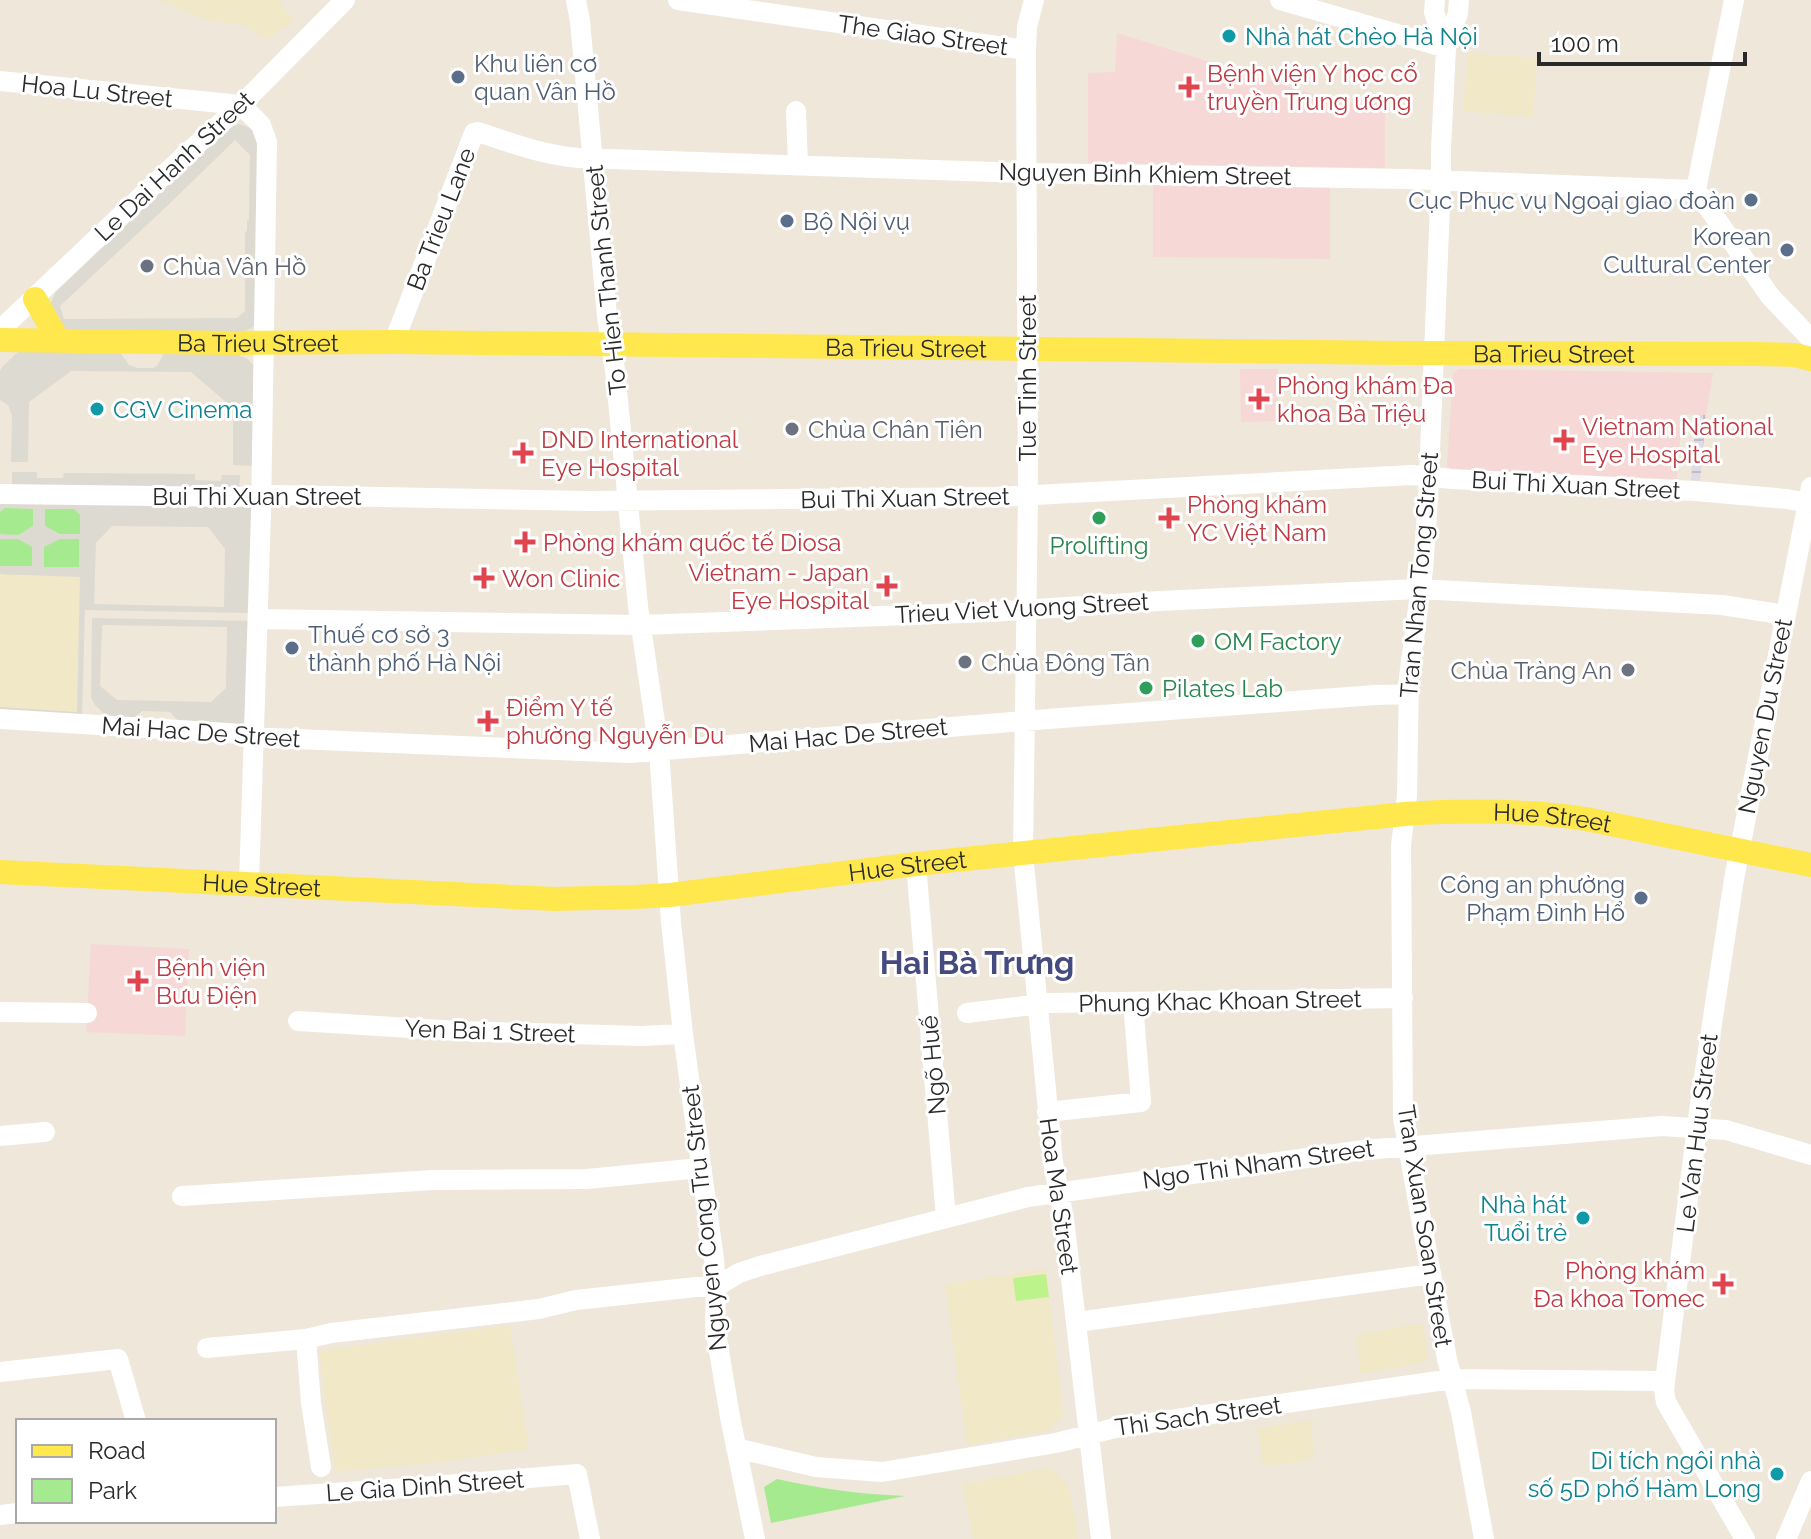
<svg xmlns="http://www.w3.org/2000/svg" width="1811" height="1539" viewBox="0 0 1811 1539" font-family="Raleway,sans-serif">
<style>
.industrial{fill:url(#industrial-grid)}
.education{fill:#f1e8c7}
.medical{fill:#f6d8d6}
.green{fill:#a6ea90}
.pitch{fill:#bdf38b}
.plaza{fill:#dddad1;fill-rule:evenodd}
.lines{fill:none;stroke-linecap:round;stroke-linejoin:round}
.minor{stroke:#fff;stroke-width:20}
.major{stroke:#ffe74e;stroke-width:24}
.culture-dot{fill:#0f9aa8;stroke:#fff;stroke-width:3}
.service-dot{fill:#5c6f8a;stroke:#fff;stroke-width:3}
.health-dot{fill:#e0444e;stroke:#fff;stroke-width:3}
.worship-dot{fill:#6b7280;stroke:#fff;stroke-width:3}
.leisure-dot{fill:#2e9e5b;stroke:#fff;stroke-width:3}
.labels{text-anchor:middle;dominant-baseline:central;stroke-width:6;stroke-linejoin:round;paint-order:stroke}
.street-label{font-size:24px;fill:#2a2a2a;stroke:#fff}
.culture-label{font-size:24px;fill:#0d838f;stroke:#fff;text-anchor:start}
.service-label{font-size:24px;fill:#4e5e75;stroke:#fff;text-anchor:start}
.health-label{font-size:24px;fill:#be3a42;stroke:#fff;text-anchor:start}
.worship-label{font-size:24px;fill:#5b616d;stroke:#fff;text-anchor:start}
.leisure-label{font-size:24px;fill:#27864d;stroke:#fff;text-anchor:start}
.district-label{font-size:32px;font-weight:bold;fill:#454a7f;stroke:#fff}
</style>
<defs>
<pattern id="industrial-grid" width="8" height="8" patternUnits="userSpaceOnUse" patternTransform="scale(2)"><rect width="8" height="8" fill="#dfdbe5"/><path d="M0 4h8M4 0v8" fill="none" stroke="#c0bcc5"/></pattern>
</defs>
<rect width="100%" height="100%" fill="#eee7da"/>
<path class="industrial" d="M1696 414 1706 415 1700 481 1691 480Z"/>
<path class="education" d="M159 0H278L294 20 267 40 245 26 206 20Z
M1468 53 1537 58 1533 117 1463 111Z
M0 574 80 576 77 712 0 707Z
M1046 1269 1063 1414 1050 1430 967 1445 945 1284Z
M1422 1323 1428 1356 1422 1363 1360 1374 1357 1335Z
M510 1325 529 1449 418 1465 335 1471 319 1351Z
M1310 1421 1315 1457 1310 1458 1309 1460 1269 1466 1268 1464 1263 1465 1258 1428Z
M1049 1468 1069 1485 1078 1539H973L963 1484Z"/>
<path class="medical" d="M1117 33 1336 101 1385 104V168L1088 163V73L1115 72Z
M1153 185 1330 187V259L1153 257Z
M1240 369H1278V421L1241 422Z
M1459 369 1713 373 1706 415 1682 414 1677 479 1452 470 1447 466 1453 373Z
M91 944 189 949 185 1036 86 1032Z"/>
<path class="green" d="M82 502 80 576 0 574V503Z
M777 1479C822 1489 858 1494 905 1496L771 1523 764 1487Z"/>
<path class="pitch" d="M1046 1274 1049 1297 1016 1301 1013 1278Z"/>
<path class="plaza" d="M238 124 251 128 257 135V323L253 327 243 332H67L49 307 55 293 145 207 229 129ZM235 140 250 155 249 220 247 221V231L245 232V311L237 318 64 319 60 306 165 208Z
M119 351 129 365 138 368H153L157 366 165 352 235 353 247 359 257 368 256 466 233 465V408L191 372 71 371 29 402 28 462H11L12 415 8 405 0 400V371L2 367 18 352Z
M12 472H37V478H63L64 473 195 474V480L221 481 222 475H240L239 491 12 488Z
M0 503 249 505 252 507 249 613 85 610 82 715 0 714V707L77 712 80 577 0 574V566H32V547L18 539H0V534L18 535 33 526V509L5 508 0 512ZM45 509H74L80 515V534H60L45 526ZM112 526 208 527 225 549 224 607 94 604 96 543ZM60 539H79V567H44V547Z
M92 618 252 621 250 717 244 726 179 722 170 712 142 711 131 721 111 720 95 705 91 697ZM102 625 227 627 226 688 211 702 117 700 100 686Z"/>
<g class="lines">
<path class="minor" d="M576 0 580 21 607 316 615 370 638 606 659 750 671 922 683 1034 714 1259 716 1287 715 1327 730 1417 755 1539
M678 0 1026 50
M1034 0 1027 27 1026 50 1028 496 1023 853 1053 1162 1064 1219 1101 1539
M1280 0 1446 48
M1435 0 1434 12 1446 48
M1459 0 1458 13 1446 48 1441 149V181L1428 500 1423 570 1409 677 1407 796 1401 845 1403 1118 1431 1274 1447 1359 1461 1412 1484 1539
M1734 0 1696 190 1770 296 1811 339
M0 81 241 105
M241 105 261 125 267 142 261 514 249 884
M796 111 798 164
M0 330 185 155 241 105 345 0
M394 342 474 133 478 132C511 143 543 155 579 158L1026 173 1407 179 1696 190
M0 494 233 497 278 495 587 501 997 497 1412 475 1452 479 1695 491 1787 499 1808 503
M258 619 641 625 990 612 1159 601 1419 589 1722 605 1785 615
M0 719 228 733 272 738 629 753 1048 719 1375 695 1408 694
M916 864 946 1218
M0 1012 87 1013
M967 1013 1049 1003 1403 998
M298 1021 458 1031 641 1036 683 1034
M1047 1112 1141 1102 1133 1002
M0 1136 45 1132
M182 1196 432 1180 587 1179 700 1168
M716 1287 739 1273 760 1266 1028 1197 1364 1150 1662 1126 1726 1130 1811 1155
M1077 1322 1431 1274
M306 1339 311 1403 321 1467
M207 1348 306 1339 331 1333 539 1309 576 1300 696 1287H716
M0 1372 118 1359 136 1421
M736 1448 816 1467 882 1472 1056 1443 1115 1428 1452 1379 1664 1381
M274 1497 434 1486 577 1474 590 1539
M0 1515 18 1513
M1745 1539 1666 1402 1664 1390 1700 1103 1734 879 1811 487
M1786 1539 1811 1481"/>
<g class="major">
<path d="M35 299 58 340"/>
<path id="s1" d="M0 340 232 343 394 342 1400 353 1757 354 1795 355 1811 359"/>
<path id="s2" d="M0 872 554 899 634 897 670 895 916 864 1405 814C1466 810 1526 810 1586 819L1811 865"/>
</g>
</g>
<g class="culture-dot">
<circle cx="1229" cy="36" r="8"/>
<circle cx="97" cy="409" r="8"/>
<circle cx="1583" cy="1218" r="8"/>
<circle cx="1777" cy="1474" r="8"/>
</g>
<g class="service-dot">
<circle cx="458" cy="77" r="8"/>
<circle cx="1751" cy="200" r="8"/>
<circle cx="787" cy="221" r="8"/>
<circle cx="1787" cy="250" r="8"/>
<circle cx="292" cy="648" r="8"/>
<circle cx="1641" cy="898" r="8"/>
</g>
<g class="health-dot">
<path d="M1185 75h8v8h8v8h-8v8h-8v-8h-8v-8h8z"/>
<path d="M1255 387h8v8h8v8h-8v8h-8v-8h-8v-8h8z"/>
<path d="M1560 428h8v8h8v8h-8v8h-8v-8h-8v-8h8z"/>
<path d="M519 441h8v8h8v8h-8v8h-8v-8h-8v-8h8z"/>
<path d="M1165 506h8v8h8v8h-8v8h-8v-8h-8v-8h8z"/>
<path d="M521 530h8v8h8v8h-8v8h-8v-8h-8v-8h8z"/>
<path d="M480 566h8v8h8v8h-8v8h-8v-8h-8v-8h8z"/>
<path d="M883 574h8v8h8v8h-8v8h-8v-8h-8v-8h8z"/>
<path d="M484 709h8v8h8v8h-8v8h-8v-8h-8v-8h8z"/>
<path d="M134 969h8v8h8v8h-8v8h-8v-8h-8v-8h8z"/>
<path d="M1719 1272h8v8h8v8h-8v8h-8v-8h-8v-8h8z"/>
</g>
<g class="worship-dot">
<circle cx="147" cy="266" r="8"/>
<circle cx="792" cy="429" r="8"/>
<circle cx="965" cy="662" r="8"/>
<circle cx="1628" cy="670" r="8"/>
</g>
<g class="leisure-dot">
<circle cx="1099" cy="518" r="8"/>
<circle cx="1198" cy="641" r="8"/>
<circle cx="1146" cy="688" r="8"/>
</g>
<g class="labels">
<g class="street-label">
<text transform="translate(923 35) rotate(8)">The Giao Street</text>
<text transform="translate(97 91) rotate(6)">Hoa Lu Street</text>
<text transform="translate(174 166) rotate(-43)">Le Dai Hanh Street</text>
<text transform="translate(1145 174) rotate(1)">Nguyen Binh Khiem Street</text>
<text transform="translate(441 219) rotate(-69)">Ba Trieu Lane</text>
<text transform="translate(606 280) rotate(-96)">To Hien Thanh Street</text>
<text stroke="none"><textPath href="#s1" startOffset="258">Ba Trieu Street</textPath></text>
<text stroke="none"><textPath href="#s1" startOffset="906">Ba Trieu Street</textPath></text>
<text stroke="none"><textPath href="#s1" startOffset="1554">Ba Trieu Street</textPath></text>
<text transform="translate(1027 378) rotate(-90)">Tue Tinh Street</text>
<text transform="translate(1576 485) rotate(3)">Bui Thi Xuan Street</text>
<text x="257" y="496">Bui Thi Xuan Street</text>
<text transform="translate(905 498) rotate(-1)">Bui Thi Xuan Street</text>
<text transform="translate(1419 575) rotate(-85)">Tran Nhan Tong Street</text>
<text transform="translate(1022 608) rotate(-3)">Trieu Viet Vuong Street</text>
<text transform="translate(1765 716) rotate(-79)">Nguyen Du Street</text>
<text transform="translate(201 732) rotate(4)">Mai Hac De Street</text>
<text transform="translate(848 735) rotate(-5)">Mai Hac De Street</text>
<text stroke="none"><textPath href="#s2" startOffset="1558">Hue Street</textPath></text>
<text stroke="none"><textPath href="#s2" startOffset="910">Hue Street</textPath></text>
<text stroke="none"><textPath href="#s2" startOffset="262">Hue Street</textPath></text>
<text transform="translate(1220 1001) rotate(-1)">Phung Khac Khoan Street</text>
<text transform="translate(490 1031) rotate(2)">Yen Bai 1 Street</text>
<text transform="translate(933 1065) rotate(-95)">Ngõ Huế</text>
<text transform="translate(1697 1133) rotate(-83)">Le Van Huu Street</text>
<text transform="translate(1258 1164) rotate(-8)">Ngo Thi Nham Street</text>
<text transform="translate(1059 1196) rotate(82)">Hoa Ma Street</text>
<text transform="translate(704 1218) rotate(-96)">Nguyen Cong Tru Street</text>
<text transform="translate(1425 1226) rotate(81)">Tran Xuan Soan Street</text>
<text transform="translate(1198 1416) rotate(-8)">Thi Sach Street</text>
<text transform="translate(425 1486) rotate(-4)">Le Gia Dinh Street</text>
</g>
<g class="culture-label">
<text x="1245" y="36">Nhà hát Chèo Hà Nội</text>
<text x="113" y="409">CGV Cinema</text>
<text x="1567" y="1204" text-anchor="end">Nhà hát<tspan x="1567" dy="28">Tuổi trẻ</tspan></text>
<text x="1761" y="1460" text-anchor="end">Di tích ngôi nhà<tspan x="1761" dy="28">số 5D phố Hàm Long</tspan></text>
</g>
<g class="service-label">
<text x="474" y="63">Khu liên cơ<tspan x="474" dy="28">quan Vân Hồ</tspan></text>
<text x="1735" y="200" text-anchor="end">Cục Phục vụ Ngoại giao đoàn</text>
<text x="803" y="221">Bộ Nội vụ</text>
<text x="1771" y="236" text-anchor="end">Korean<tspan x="1771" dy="28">Cultural Center</tspan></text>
<text x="308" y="634">Thuế cơ sở 3<tspan x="308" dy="28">thành phố Hà Nội</tspan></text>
<text x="1625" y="884" text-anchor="end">Công an phường<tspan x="1625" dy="28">Phạm Đình Hổ</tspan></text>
</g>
<g class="health-label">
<text x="1207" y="73">Bệnh viện Y học cổ<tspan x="1207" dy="28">truyền Trung ương</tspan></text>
<text x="1277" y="385">Phòng khám Đa<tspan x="1277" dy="28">khoa Bà Triệu</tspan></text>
<text x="1582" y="426">Vietnam National<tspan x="1582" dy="28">Eye Hospital</tspan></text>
<text x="541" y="439">DND International<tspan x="541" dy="28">Eye Hospital</tspan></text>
<text x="1187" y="504">Phòng khám<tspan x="1187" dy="28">YC Việt Nam</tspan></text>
<text x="543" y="542">Phòng khám quốc tế Diosa</text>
<text x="869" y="572" text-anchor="end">Vietnam - Japan<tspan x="869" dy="28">Eye Hospital</tspan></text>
<text x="502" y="578">Won Clinic</text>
<text x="506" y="707">Điểm Y tế<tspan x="506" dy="28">phường Nguyễn Du</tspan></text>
<text x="156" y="967">Bệnh viện<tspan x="156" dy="28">Bưu Điện</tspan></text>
<text x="1705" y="1270" text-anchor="end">Phòng khám<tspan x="1705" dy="28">Đa khoa Tomec</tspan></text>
</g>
<g class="worship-label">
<text x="163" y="266">Chùa Vân Hồ</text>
<text x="808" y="429">Chùa Chân Tiên</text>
<text x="981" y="662">Chùa Đông Tân</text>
<text x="1612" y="670" text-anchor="end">Chùa Tràng An</text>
</g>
<g class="leisure-label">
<text x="1099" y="545" text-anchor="middle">Prolifting</text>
<text x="1214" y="641">OM Factory</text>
<text x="1162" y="688">Pilates Lab</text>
</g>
<g class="district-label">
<text x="977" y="962">Hai Bà Trưng</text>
</g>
</g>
<rect x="16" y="1419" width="260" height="104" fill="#ffffff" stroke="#aaaaaa" stroke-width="2"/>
<rect x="32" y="1445" width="40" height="12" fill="#ffe74e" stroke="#aaaaaa" stroke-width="2"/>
<text x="88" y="1459" font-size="24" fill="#2a2a2a">Road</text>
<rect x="32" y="1479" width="40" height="24" fill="#a6ea90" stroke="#aaaaaa" stroke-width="2"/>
<text x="88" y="1499" font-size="24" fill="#2a2a2a">Park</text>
<path d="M1539 52v12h206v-12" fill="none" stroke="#2a2a2a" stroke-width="4"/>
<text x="1551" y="52" font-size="24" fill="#2a2a2a" stroke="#ffffff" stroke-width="6" paint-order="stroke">100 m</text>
</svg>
